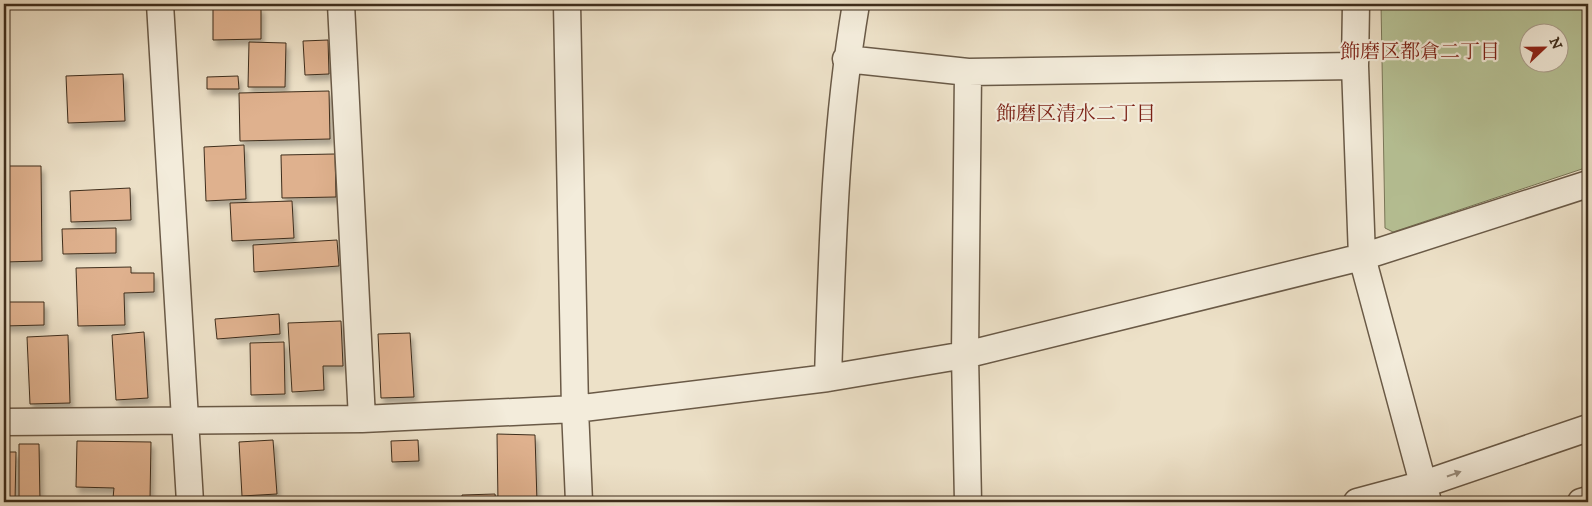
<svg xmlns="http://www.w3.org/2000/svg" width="1592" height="506" viewBox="0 0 1592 506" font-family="'IM FELL DW Pica','Noto Serif JP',serif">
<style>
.green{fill:#b7c397;stroke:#7a785a;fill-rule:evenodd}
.building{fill:#dfb18e;stroke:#3e2d1c;filter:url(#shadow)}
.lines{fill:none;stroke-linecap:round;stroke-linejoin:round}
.minor-casing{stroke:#6a5a47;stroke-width:29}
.minor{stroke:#f3ecdb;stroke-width:26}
.oneway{fill:#988c7c}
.labels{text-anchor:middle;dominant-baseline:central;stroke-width:4.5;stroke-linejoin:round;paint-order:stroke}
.neighbourhood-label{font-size:20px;fill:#7a1f14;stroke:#f3ecdb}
</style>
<defs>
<filter id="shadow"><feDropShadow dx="3" dy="5.5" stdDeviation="2.5" flood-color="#0004"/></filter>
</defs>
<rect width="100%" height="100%" fill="#ede1c8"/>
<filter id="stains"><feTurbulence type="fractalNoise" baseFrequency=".004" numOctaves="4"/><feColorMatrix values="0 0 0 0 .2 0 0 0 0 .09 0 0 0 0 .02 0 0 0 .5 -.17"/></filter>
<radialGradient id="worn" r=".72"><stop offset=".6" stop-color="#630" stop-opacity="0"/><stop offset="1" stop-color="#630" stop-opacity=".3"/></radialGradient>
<path class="green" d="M1381 4H1588V167L1393 232 1385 228ZM1530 32H1560V62H1530Z"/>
<path class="building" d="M213 7H261V39L213 40Z
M328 40 329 74 305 75 303 41Z
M249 42 286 43 285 87H248Z
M123 74 125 121 68 123 66 76Z
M238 76 239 89H207V77Z
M329 91 330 139 240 141 239 93Z
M244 145 246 199 206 201 204 147Z
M335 154 336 197 282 198 281 155Z
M4 166H41L42 261 4 262Z
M130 188 131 220 71 222 70 191Z
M292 201 294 238 232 241 230 203Z
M116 228V253L63 254 62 229Z
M337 240 339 266 254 272 253 245Z
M131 267V273H154V292L124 293 125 325 78 326 76 268Z
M4 302H44V325L4 326Z
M279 314 280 334 217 339 215 319Z
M341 321 343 366H323L324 390 292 392 288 323Z
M144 332 148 398 116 400 112 335Z
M410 333 414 397 381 398 378 334Z
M68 335 70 403 30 404 27 337Z
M284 342 285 394 251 395 250 343Z
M497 434 535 435 537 502H498Z
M273 440 277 494 242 496 239 442Z
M418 440 419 461 392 462 391 441Z
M77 441 151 442 150 499 113 498 114 488 76 487Z
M19 444H39L40 502H19Z
M4 452H16L15 502H4Z
M495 494 496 502H462V495Z
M277 500V502H239Z"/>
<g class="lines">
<g class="minor-casing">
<path id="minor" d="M160 4 190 502
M341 4 362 419
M567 4 575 409 579 502
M1356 4 1355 66 1362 257 1428 502
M846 59 968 72 1355 66
M828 378C832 252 835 127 856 4
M4 422 362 419 575 409 828 378 965 355 1362 257 1588 184
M968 502 965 355 968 72
M1357 502 1424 484 1588 428
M1581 502 1588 500"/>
</g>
<use href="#minor" class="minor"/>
</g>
<defs><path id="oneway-solid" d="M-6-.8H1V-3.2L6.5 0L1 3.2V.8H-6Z" transform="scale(1.25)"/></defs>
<use class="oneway" href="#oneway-solid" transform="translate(1454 474) rotate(-19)"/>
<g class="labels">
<g class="neighbourhood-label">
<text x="1420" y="52">飾磨区都倉二丁目</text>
<text x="1076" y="114">飾磨区清水二丁目</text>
</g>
</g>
<rect width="1592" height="506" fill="none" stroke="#ede1c8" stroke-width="20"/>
<rect x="5" y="5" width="1582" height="496" fill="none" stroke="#3e2d1c" stroke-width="2.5"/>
<rect x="10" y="10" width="1572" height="486" fill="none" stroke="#3e2d1c"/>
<g transform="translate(1544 48) rotate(68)"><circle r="24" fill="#f3ecdb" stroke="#aba08f"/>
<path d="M0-4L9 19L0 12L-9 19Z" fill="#8f2418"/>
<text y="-8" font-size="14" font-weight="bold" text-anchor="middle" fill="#3e2d1c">N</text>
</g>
<rect width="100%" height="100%" filter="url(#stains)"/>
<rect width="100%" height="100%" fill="url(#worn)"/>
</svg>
